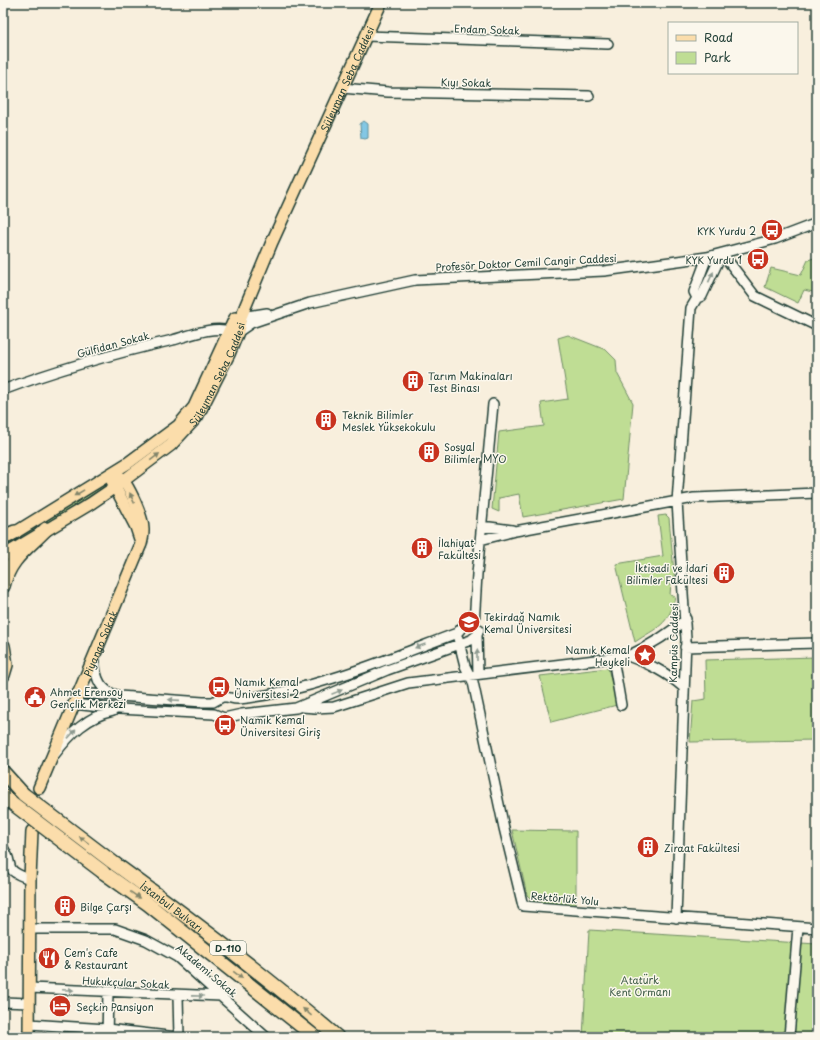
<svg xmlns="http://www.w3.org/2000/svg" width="820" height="1040" viewBox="0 0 820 1040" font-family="'Playpen Sans',sans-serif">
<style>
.green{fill:#bfdd94;stroke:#6f8d64}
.water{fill:#83c7e4;stroke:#5b909e}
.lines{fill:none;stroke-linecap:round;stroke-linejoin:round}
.major-tunnel{stroke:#cdcbbb;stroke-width:11;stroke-dasharray:11 5.5;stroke-linecap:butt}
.minor-casing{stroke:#1f3d34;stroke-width:12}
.major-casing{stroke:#1f3d34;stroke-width:14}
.highway-casing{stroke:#1f3d34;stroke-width:16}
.minor{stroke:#fbf7ec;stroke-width:9}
.major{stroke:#fbddab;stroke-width:11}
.highway{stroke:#fbddab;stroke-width:13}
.highway-bridge-casing{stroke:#1f3d34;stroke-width:16;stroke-linecap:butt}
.highway-bridge{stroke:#fbddab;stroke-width:13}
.oneway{fill:#8d9a90}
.oneway2{fill:#82856a}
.labels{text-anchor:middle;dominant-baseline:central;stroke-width:3;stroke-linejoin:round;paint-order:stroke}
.shield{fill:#fbf7ec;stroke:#61756b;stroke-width:1}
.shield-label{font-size:9px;font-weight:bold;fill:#1f3d34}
.street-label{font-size:10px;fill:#1f3d34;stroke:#fbf7ec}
.poi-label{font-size:10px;fill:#1f3d34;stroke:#fbf7ec;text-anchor:start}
.park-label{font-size:10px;fill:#3f5d47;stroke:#fbf7ec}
</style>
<rect width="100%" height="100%" fill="#f8efdd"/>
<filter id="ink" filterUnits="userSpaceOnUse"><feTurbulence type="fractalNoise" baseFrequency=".025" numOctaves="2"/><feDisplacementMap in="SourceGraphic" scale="8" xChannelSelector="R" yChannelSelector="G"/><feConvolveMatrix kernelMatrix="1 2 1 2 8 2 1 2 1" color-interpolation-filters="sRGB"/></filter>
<g filter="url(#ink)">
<path class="green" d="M817 257V293L804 290 798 303 765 287 771 268 801 275 808 260Z
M568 335 606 350 616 360 617 373 633 403 624 499 523 517 519 494 499 498V512L492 509 499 432 544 426 541 403 568 399 558 338Z
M105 482 107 485 3 551V547Z
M666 515 669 518 675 583H671L670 595 675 597C669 626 657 627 635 642L616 564 663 556 658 516Z
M817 657V740L690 742 693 701 706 699 705 660Z
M608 668 617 705 551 722 540 676Z
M512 830 576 831V906L535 903 527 895Z
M589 930 817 944V1037H583Z"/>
<path class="water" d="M364 121 368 124V138L365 139 361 138 360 124Z"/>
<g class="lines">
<path class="major-tunnel" d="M33 827 39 788"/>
<g class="minor-casing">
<path id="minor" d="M366 36 608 44
M342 88 388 92 589 96
M722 253 755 296 817 326
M697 298 702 296 722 253
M697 298 694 292 707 257
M241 317 267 313
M238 332 251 323 310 303 415 280 604 271 707 257 775 239 817 223
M3 390C58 369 116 353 173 340 191 335 212 326 230 331
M482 526 512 530
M480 540 515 531 694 498 817 493
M474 625 477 574 493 404
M477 635 478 674
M458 638 465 666 473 682 504 828 523 906 817 928
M685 647 817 643
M95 655C94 673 98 691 117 695
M628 656C649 664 666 672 683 687
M613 658 621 705
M73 704 119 709 214 714 224 718 242 714 296 708 387 670 471 640 477 635 479 630 474 625 465 624 457 633C387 659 314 691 239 699 233 700 228 696 222 697L213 702H203L77 693
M302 707 315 708 334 707 408 683 628 656C649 646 668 635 686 619
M55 754C70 734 88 716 113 711
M3 848C16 866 0 869 30 879
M676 918 686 639 677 502 691 308 697 298
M30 929H115L146 940 177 957 266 1037
M29 988 221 996
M178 996 179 1037
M3 1002 29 1003
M29 1024 107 1029 177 1037
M107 1037 108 992
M789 1037 798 927"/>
</g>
<g class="major-casing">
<g id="major">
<path d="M112 481 136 527 140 539"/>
<path d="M8 537 128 463 178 426 194 407 235 318"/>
<path id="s1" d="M3 556 90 504 115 487 171 445 197 417 229 354 238 332 241 317 272 242 381 3"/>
<path id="s2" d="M39 788 141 544C142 540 143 535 143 531 144 519 128 483 119 476"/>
<path d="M29 1037 30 879 32 831"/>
</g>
</g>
<g class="highway-casing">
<g id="highway">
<path d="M3 537 15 532"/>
<path d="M3 586C10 558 27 549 46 529"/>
<path d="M3 646 6 665 3 675"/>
<path d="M3 772 23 794"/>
<path d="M3 796 12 803"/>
<path id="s3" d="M115 864C191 919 266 976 337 1037"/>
<path d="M103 872 148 904 315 1037"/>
</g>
</g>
<use href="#minor" class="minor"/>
<use href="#major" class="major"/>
<use href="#highway" class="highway"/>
<g class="highway-bridge-casing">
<path id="highway-bridge" d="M23 794 115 864
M12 803 103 872"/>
</g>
<use href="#highway-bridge" class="highway-bridge"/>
</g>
<defs><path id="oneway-solid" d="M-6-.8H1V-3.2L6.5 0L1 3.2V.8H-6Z"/></defs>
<g class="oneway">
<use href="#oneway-solid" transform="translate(711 277) rotate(-65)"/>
<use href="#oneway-solid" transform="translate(420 646) rotate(160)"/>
<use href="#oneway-solid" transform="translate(477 655) rotate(-90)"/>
<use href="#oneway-solid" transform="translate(337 692) rotate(-22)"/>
<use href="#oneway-solid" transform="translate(174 700) rotate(-176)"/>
<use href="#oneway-solid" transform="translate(72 734) rotate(-47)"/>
<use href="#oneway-solid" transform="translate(68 990) rotate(3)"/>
<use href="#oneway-solid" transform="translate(198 996) rotate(1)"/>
</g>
<g class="oneway2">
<use href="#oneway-solid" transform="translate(155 457) rotate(-37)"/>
<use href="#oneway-solid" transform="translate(79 493) rotate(149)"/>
<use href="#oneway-solid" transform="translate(132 498) rotate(-114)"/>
<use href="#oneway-solid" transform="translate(84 840) rotate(-143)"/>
<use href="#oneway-solid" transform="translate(135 895) rotate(35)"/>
<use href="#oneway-solid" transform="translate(238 975) rotate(37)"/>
<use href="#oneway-solid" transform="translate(307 1012) rotate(-140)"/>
</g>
</g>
<defs>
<g id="bus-disc" transform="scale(1.15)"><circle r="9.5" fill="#c8321e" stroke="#fbf7ec"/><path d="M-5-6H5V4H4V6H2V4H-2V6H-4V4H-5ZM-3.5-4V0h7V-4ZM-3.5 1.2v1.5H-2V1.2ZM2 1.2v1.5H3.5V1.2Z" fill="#fff"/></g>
<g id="building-disc" transform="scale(1.15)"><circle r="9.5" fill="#c8321e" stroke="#fbf7ec"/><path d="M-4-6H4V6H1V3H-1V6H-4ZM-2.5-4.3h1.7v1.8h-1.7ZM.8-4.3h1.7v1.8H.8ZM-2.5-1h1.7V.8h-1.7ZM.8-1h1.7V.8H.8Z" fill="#fff"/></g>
<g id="university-disc" transform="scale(1.15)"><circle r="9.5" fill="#c8321e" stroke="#fbf7ec"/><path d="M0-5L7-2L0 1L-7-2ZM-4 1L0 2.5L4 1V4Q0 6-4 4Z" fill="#fff"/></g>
<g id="sight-disc" transform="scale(1.15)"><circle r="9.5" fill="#c8321e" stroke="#fbf7ec"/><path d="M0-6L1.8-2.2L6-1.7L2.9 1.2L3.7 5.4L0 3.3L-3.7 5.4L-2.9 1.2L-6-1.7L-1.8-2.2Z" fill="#fff"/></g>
<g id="civic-disc" transform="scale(1.15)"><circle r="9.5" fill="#c8321e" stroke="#fbf7ec"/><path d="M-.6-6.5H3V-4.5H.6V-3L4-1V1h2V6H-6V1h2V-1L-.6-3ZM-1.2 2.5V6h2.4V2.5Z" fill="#fff"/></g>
<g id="restaurant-disc" transform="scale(1.15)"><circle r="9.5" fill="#c8321e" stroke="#fbf7ec"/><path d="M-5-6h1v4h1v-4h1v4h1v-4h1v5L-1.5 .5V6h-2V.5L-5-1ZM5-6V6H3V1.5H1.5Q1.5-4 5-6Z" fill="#fff"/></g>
<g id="hotel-disc" transform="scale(1.15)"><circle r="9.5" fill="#c8321e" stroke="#fbf7ec"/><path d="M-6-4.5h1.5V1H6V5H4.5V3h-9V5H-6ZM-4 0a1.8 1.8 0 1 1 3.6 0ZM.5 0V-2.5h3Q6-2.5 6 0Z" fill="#fff"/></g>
</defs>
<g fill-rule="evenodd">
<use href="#bus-disc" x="772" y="230"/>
<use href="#bus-disc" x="758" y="259"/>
<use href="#building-disc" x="413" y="381"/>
<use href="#building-disc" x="326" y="420"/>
<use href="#building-disc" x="429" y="452"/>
<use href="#building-disc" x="422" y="548"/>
<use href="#building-disc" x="724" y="573"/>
<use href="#university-disc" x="469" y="622"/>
<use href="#sight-disc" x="645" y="655"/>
<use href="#bus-disc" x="219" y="687"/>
<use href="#civic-disc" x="35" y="697"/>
<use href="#bus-disc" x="225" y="725"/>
<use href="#building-disc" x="648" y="847"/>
<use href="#building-disc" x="65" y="906"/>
<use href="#restaurant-disc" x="49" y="958"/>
<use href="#hotel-disc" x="60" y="1006"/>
</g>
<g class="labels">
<rect class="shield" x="210" y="941" width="36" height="14" rx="3"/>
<g class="shield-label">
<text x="228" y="948">D-110</text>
</g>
<g class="street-label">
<text transform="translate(487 29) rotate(2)">Endam Sokak</text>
<text stroke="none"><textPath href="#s1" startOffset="610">Süleyman Seba Caddesi</textPath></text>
<text transform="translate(466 82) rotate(1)">Kıyı Sokak</text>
<text transform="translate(526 262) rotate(-3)">Profesör Doktor Cemil Cangir Caddesi</text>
<text transform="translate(113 344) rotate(-15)">Gülfidan Sokak</text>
<text stroke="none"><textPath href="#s1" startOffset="287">Süleyman Seba Caddesi</textPath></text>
<text stroke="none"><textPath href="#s2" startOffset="157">Piyango Sokak</textPath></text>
<text transform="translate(673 643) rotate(-89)">Kampüs Caddesi</text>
<text transform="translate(565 898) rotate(5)">Rektörlük Yolu</text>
<text stroke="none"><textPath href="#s3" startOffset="71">İstanbul Bulvarı</textPath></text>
<text transform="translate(207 970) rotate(40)">Akademi Sokak</text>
<text transform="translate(126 982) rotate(3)">Hukukçular Sokak</text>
</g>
<g class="poi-label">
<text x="756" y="230" text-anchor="end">KYK Yurdu 2</text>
<text x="742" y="259" text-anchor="end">KYK Yurdu 1</text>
<text x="428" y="375">Tarım Makinaları<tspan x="428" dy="12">Test Binası</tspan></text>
<text x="342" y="414">Teknik Bilimler<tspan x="342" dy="12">Meslek Yüksekokulu</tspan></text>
<text x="444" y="446">Sosyal<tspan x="444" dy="12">Bilimler MYO</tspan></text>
<text x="438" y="542">İlahiyat<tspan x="438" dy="12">Fakültesi</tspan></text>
<text x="708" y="567" text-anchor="end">İktisadi ve İdari<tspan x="708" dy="12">Bilimler Fakültesi</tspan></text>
<text x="484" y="616">Tekirdağ Namık<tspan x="484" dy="12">Kemal Üniversitesi</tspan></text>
<text x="630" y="649" text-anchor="end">Namık Kemal<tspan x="630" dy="12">Heykeli</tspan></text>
<text x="234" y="681">Namık Kemal<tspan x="234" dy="12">Üniversitesi 2</tspan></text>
<text x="50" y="691">Ahmet Erensoy<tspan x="50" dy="12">Gençlik Merkezi</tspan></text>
<text x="240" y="719">Namık Kemal<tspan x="240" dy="12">Üniversitesi Giriş</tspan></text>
<text x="664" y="847">Ziraat Fakültesi</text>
<text x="80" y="906">Bilge Çarşı</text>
<text x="64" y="952">Cem's Cafe<tspan x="64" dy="12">&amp; Restaurant</tspan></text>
<text x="76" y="1006">Seçkin Pansiyon</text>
</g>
<g class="park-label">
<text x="640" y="979">Atatürk<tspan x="640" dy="12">Kent Ormanı</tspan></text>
</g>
</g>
<rect width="820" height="1040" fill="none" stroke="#fbf7ec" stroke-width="16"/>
<rect x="8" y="8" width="804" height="1024" fill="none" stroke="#1f3d34" stroke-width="1.5" filter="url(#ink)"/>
<rect x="668" y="22" width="130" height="52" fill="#fbf7ec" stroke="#a3ada2"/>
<rect x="676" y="35" width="20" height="6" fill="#fbddab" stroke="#a3ada2"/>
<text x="704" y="42" font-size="12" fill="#1f3d34">Road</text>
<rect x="676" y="52" width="20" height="12" fill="#bfdd94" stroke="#a3ada2"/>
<text x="704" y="62" font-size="12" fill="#1f3d34">Park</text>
</svg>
